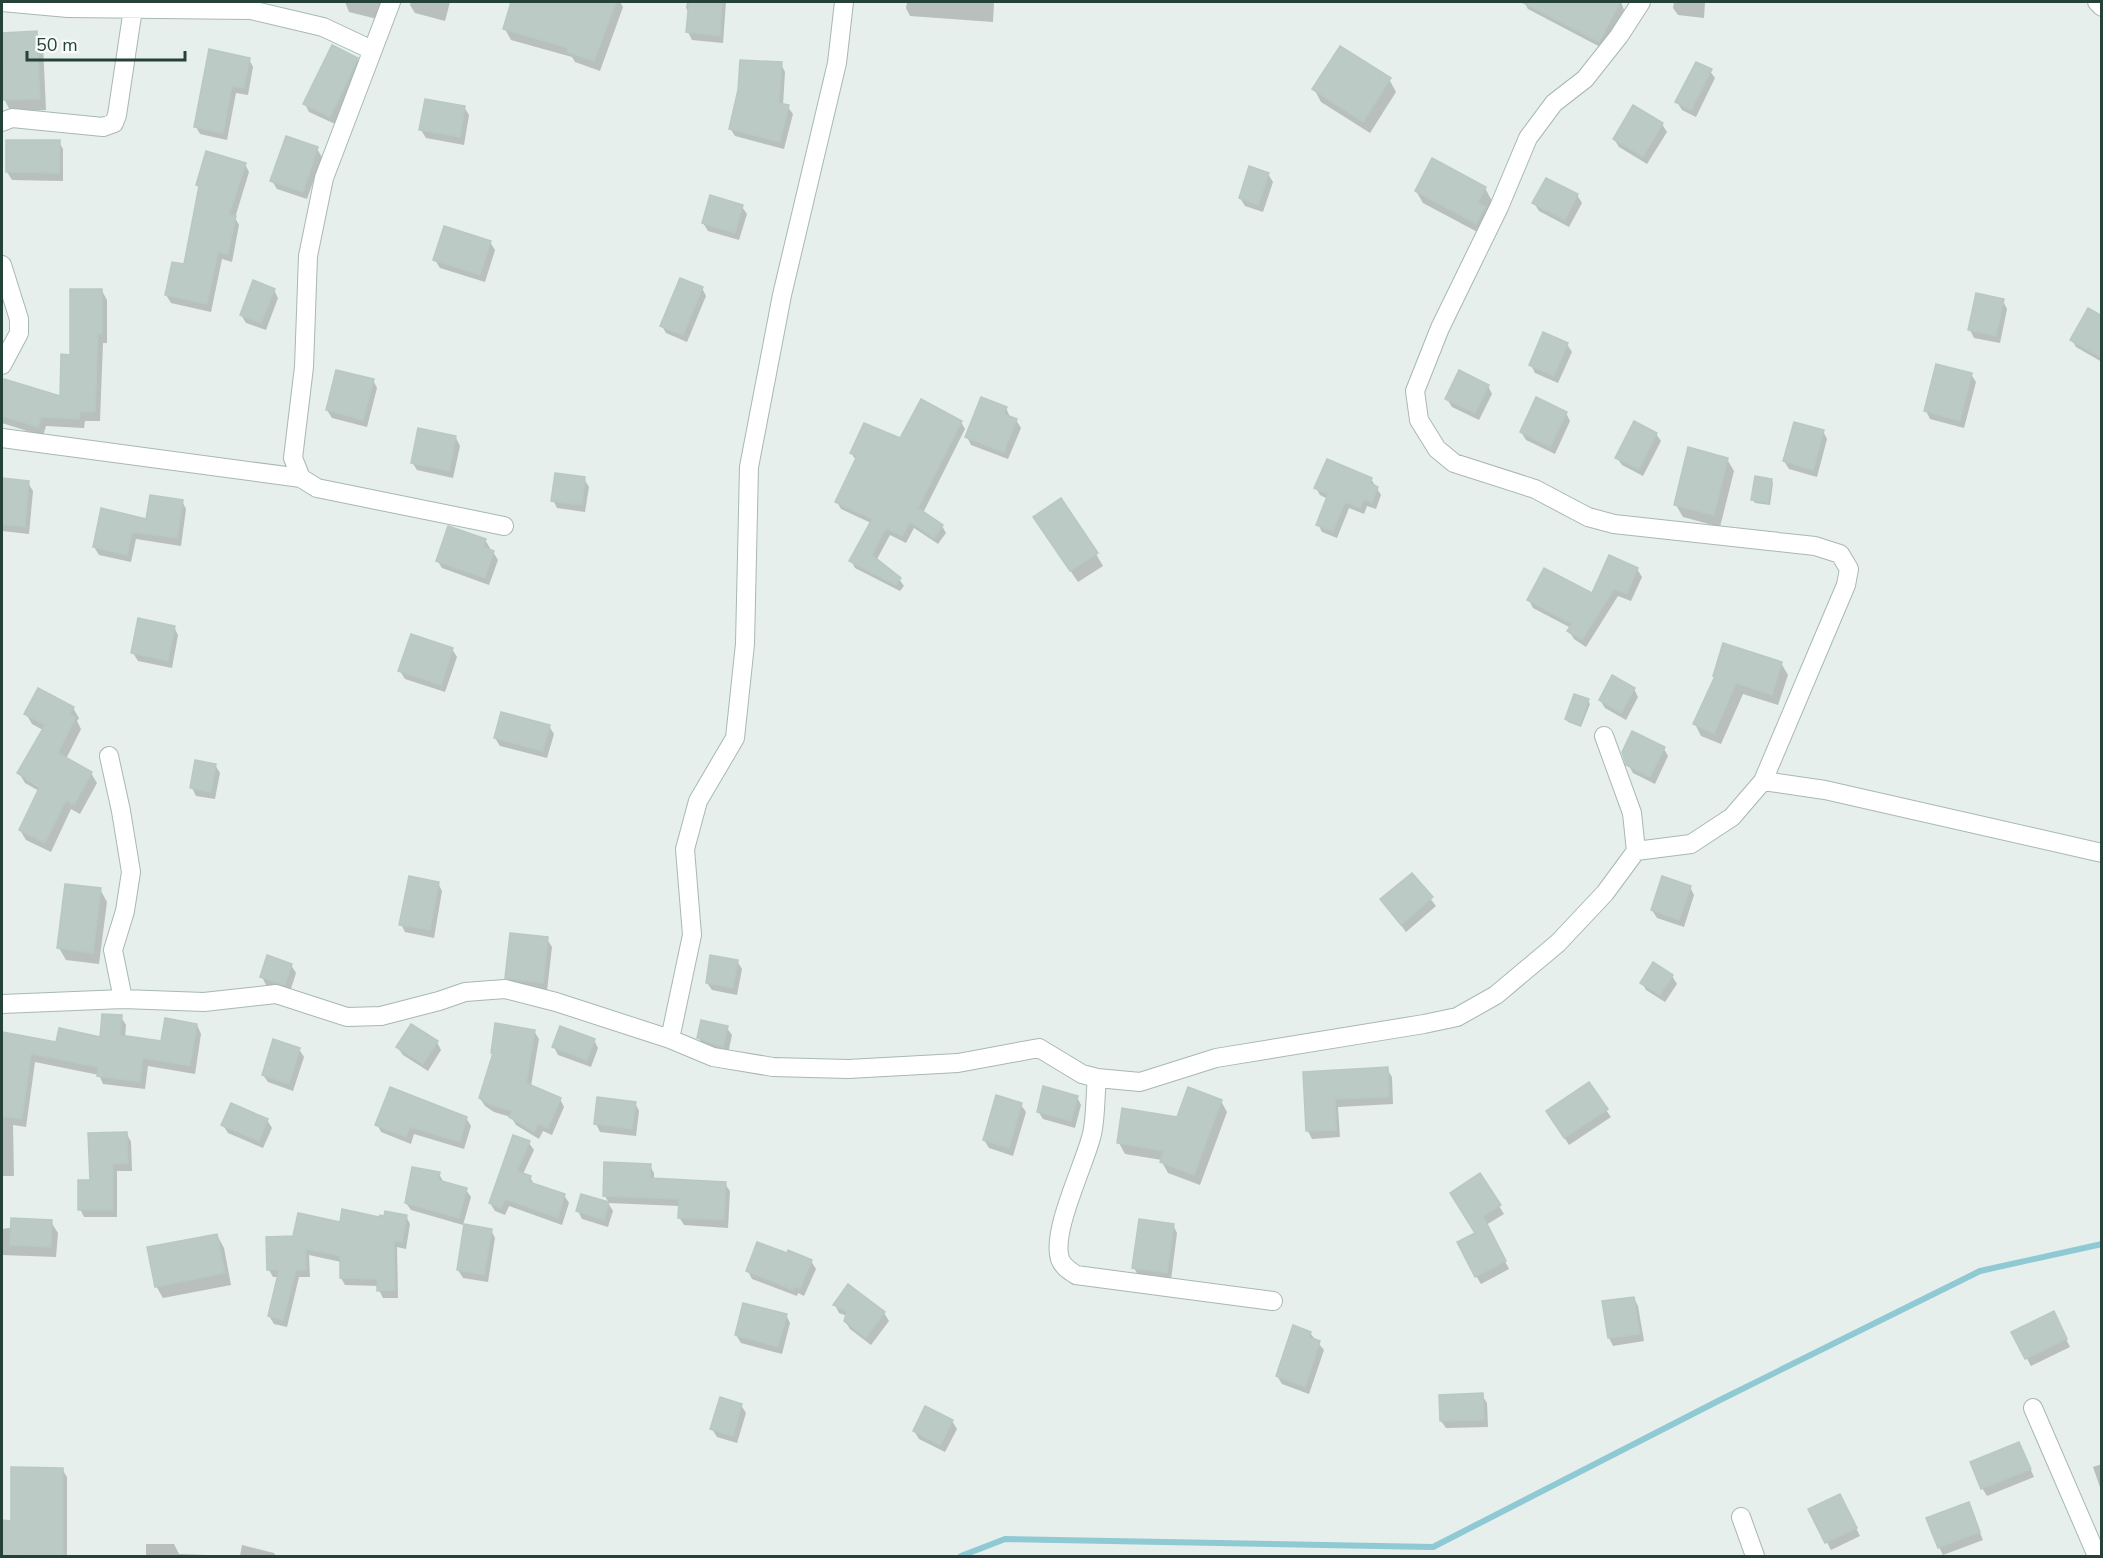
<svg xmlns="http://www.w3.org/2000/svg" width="2103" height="1558" viewBox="0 0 2103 1558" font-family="'Nunito Sans',sans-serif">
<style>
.shadow{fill:#0003;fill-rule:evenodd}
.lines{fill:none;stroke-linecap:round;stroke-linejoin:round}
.stream{stroke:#8ec9d4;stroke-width:6}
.building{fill:#bbcac4;stroke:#b8c9c2;stroke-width:1.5}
.minor-casing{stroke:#a8b8b2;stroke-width:20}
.minor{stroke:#fff;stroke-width:18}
</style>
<rect width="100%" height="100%" fill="#e6efeb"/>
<path class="shadow" d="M345 2H382L377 19 349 12Z
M411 2H450L445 21 415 13 410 5Z
M512 2H620L623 7 600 71 575 62 572 57 511 40 505 29Z
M687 2H726L723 43 692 40 688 32 690 14 686 8Z
M907 2H994L993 22 910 16 906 8Z
M1524 2H1621L1624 10 1604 49 1528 9Z
M1674 2H1705L1704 18 1678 15 1673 8Z
M36 33 43 45 46 110 11 112 4 99 2 34Z
M249 59 253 67 248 95 236 93 227 140 200 134 196 127Z
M357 59 361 67 335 124 309 112 305 104Z
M781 64 785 72 783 105 788 107 793 114 784 149 735 136 730 128 740 90Z
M1710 71 1715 78 1696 117 1682 110 1677 102Z
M1389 79 1396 92 1370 133 1321 102 1314 89Z
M464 107 469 115 464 145 426 138 421 130Z
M1662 124 1667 132 1647 164 1619 147 1614 139Z
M59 142 63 149V181L12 180 7 172Z
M317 149 322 157 307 199 277 189 272 181Z
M245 164 249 172 235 218 239 225 232 262 222 259 211 312 171 303 166 295 185 266 200 188 197 185Z
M1268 174 1273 182 1263 212 1245 206 1240 198Z
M1485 188 1492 201 1486 212 1491 220 1483 235 1423 203 1416 191Z
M1577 195 1582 203 1569 227 1539 211 1534 203Z
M742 207 747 214 739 240 708 231 703 223Z
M490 242 495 250 485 282 440 268 435 260Z
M702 288 706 296 687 342 666 333 662 326Z
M274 290 278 298 266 330 246 323 241 315Z
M102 291 107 300V343H103L100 421H85L84 428 46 426 43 436 2 423V393L5 381 61 398 71 356Z
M2003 301 2007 309 2000 343 1974 338 1970 330Z
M2102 317V362L2076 347 2072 340Z
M1567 344 1572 352 1558 383 1535 373 1531 365Z
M1971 374 1976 382 1964 428 1930 419 1926 411Z
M373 380 377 388 367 427 332 418 327 410Z
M1488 386 1492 394 1479 420 1452 407 1447 399Z
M1006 408 1010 417 1016 420 1021 428 1008 459 971 445 967 437Z
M1566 413 1570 421 1555 454 1526 440 1521 432Z
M961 422 965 429 923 513 942 526 946 533 938 544 914 528 906 543 890 535 876 561 899 579 904 586 900 591 855 568 851 560 871 523 841 509 837 502 856 460 851 453Z
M1823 431 1827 439 1817 477 1789 469 1784 461Z
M1656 434 1661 441 1643 476 1622 465 1617 458Z
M456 438 460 446 453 478 417 470 412 462Z
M1727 459 1734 471 1720 527 1683 517 1676 505Z
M584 479 589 487 585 512 557 508 553 500Z
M1371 479 1381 495 1376 509 1367 506 1364 514 1349 508 1337 538 1322 532 1318 524 1328 499 1320 495 1316 488Z
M2 480 28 483 33 491 29 534 2 531Z
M1771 480 1773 483 1770 505 1755 503 1753 500Z
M182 501 186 509 181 546 136 539 131 562 99 555 94 547Z
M1042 529 1096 554 1103 566 1078 582Z
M485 540 490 548 489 551 493 552 498 560 489 585 442 568 437 560Z
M1637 569 1642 577 1631 601 1618 596 1586 647 1574 639 1569 631 1571 628 1533 608 1529 600 1593 595Z
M174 627 178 635 172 668 138 661 133 653Z
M452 649 457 657 445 692 405 679 400 671Z
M1781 663 1788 675 1778 705 1743 694 1721 744 1701 736 1695 724 1716 678 1714 676Z
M1634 689 1638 697 1626 720 1605 708 1600 700Z
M1588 701 1590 704 1581 727 1568 722 1566 719Z
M73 708 79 718 77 721 81 729 66 759 91 773 97 783 80 814 71 809 51 852 26 840 20 830 39 791 25 783 19 773 43 730 32 724 26 714ZM26 776 47 788 46 791 26 779Z
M549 726 554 734 547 758 500 746 495 738Z
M1664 749 1668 756 1655 784 1633 773 1628 764Z
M215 765 220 773 215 799 196 796 192 788Z
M1412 875 1436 906 1406 932 1382 900Z
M438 883 442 891 434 938 405 932 401 924Z
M1690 887 1694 895 1684 927 1657 918 1652 910Z
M100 889 107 902 99 964 66 960 59 948Z
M547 939 552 947 547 991 511 985 506 977Z
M737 961 742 969 737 995 712 990 707 983Z
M291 965 296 973 290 992 266 985 262 977Z
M1672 976 1677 984 1665 1002 1646 990 1642 983Z
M121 1017 126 1025 125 1038 163 1042 197 1025 201 1034 195 1074 148 1066 145 1089 103 1084 99 1075 35 1062 26 1127 13 1125 14 1176H2V1034L58 1044 101 1039Z
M727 1028 732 1035 728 1054 703 1046 699 1038Z
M534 1031 539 1039 531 1086 560 1099 564 1107 552 1135 543 1131 539 1139 516 1125 511 1117 494 1112 485 1106 480 1098 494 1055 492 1052Z
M594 1040 598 1048 591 1067 558 1055 554 1047Z
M437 1042 441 1050 428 1071 403 1055 398 1048Z
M299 1049 304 1057 293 1091 268 1082 263 1075Z
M1387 1069 1392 1077 1393 1104 1338 1107 1340 1137 1312 1139 1308 1131 1305 1074Z
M1077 1097 1081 1105 1075 1128 1043 1119 1038 1111Z
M1221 1101 1227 1112 1200 1185 1168 1173 1162 1162V1160L1125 1154 1119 1143Z
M635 1103 639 1111 636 1136 600 1132 596 1124Z
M1021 1105 1026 1112 1013 1156 989 1148 984 1140Z
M1606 1110 1611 1117 1569 1145 1552 1119Z
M466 1118 471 1126 464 1149 414 1134 411 1144 381 1132 377 1124Z
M267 1120 272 1128 263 1148 228 1133 223 1125Z
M127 1134 131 1142 132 1171H117V1217H84L80 1209 91 1181Z
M529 1143 534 1150 523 1174 530 1177 535 1186 564 1195 569 1203 562 1225 509 1206 505 1215 495 1211 490 1203Z
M650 1166 654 1173V1180L725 1184 730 1191 728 1228 684 1225 679 1217 680 1206 608 1203 613 1211 608 1227 582 1219 578 1211 582 1195 609 1203 605 1196Z
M439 1174 443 1181 466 1190 471 1197 463 1225 411 1210 406 1203Z
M1480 1175 1504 1214 1486 1225 1509 1269 1481 1284 1476 1276Z
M406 1216 410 1224 406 1249 397 1247 398 1298H383L379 1290V1286L345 1285 341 1278V1262L309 1255 310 1277H299L287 1327 274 1324 269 1316 279 1277H273L269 1270 294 1238 341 1224Z
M51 1222 58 1233 56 1257 2 1255V1229Z
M1173 1225 1177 1233 1171 1280 1138 1275 1134 1268Z
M491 1230 495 1238 488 1282 463 1278 458 1270Z
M217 1235 224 1248 231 1285 163 1298 156 1286Z
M788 1255 811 1261 816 1269 804 1296 798 1293 797 1296 752 1279 748 1271Z
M849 1287 884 1313 889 1321 871 1345 850 1329 845 1321 847 1316 839 1313 835 1305Z
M1634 1298 1638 1306 1644 1341 1613 1346 1609 1338 1604 1302Z
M786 1315 790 1323 782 1354 741 1343 736 1335Z
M2057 1321 2070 1347 2031 1366 2013 1333Z
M1310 1333 1324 1350 1309 1394 1282 1384 1277 1376Z
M1482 1395 1487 1403 1488 1427 1446 1428 1441 1421Z
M741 1405 746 1413 737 1443 717 1437 712 1429Z
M952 1421 957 1429 945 1452 919 1439 914 1431Z
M2019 1443 2034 1477 1987 1496 1982 1488Z
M2102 1464V1493L2093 1467Z
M62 1469 67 1477V1556H2V1522L12 1523Z
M1844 1503 1860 1536 1831 1550 1810 1510Z
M1968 1504 1983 1540 1943 1555 1939 1547Z
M146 1544H174L179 1554 208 1555 209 1556H146Z
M242 1545 274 1553 276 1556H240Z"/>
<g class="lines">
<path class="stream" d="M961 1556 1005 1539 1433 1547 1720 1400 1980 1271 2102 1244"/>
</g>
<path class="building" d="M511 2H616L594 61 567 52 568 48 503 29Z
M689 2H722L720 36 686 32Z
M1522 2H1620L1599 42Z
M37 31 40 99 3 100 2 33Z
M332 45 358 58 330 117 303 104Z
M1340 46 1391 78 1363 122 1312 89Z
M209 49 250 58 244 88 232 86 223 133 194 127Z
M740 60 782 62 779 103 789 105 780 142 729 129 738 90Z
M1696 62 1712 69 1691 110 1675 102Z
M425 99 465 106 460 137 419 130Z
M1633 105 1663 123 1643 157 1613 139Z
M286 136 318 147 303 192 270 181Z
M6 140H60L59 173 6 172Z
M206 151 246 163 229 215 236 216 228 254 218 252 207 304 165 295 172 262 184 264 199 186 196 185Z
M1432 158 1486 187 1478 203 1485 207 1476 224 1415 191Z
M1249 166 1269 173 1258 205 1239 198Z
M1546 178 1578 194 1565 220 1532 203Z
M710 195 743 205 735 233 702 223Z
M444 226 491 241 480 275 433 260Z
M680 278 703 287 683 335 660 326Z
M253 280 275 289 261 323 240 315Z
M70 289H102V334H98L95 412H80L79 419 41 417 38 427 2 416V388L4 379 60 396 61 354 70 355Z
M1976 293 2004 299 1996 336 1968 330Z
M2088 308 2102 316V358L2070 340Z
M1543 332 1568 343 1554 376 1529 365Z
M1936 364 1972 373 1960 421 1924 411Z
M336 370 374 379 363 420 326 410Z
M1459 370 1489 385 1475 413 1445 399Z
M981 397 1007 407 1004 414 1017 419 1004 452 965 437Z
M1536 397 1567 412 1550 447 1520 432Z
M921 399 962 421 918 508 943 525 934 538 910 522 902 536 886 528 872 555 901 578 896 585 849 561 872 519 835 502 857 456 850 453 864 423 900 438Z
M1634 421 1657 433 1639 469 1615 458Z
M1794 422 1824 430 1813 470 1783 461Z
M418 428 456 436 449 471 411 463Z
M1688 447 1728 458 1714 515 1674 505Z
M1327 459 1372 478 1370 483 1378 487 1372 503 1364 499 1360 508 1345 502 1333 531 1316 525 1328 494 1314 488Z
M555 473 585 477 582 505 551 501Z
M1755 476 1772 479 1768 503 1751 500Z
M2 478 29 481 25 527 2 524Z
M150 495 183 500 177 538 132 532 127 555 93 547 101 508 146 519Z
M1061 498 1098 553 1070 571 1033 517Z
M448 526 486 539 483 547 494 551 485 578 436 561Z
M1609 555 1638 568 1627 594 1614 589 1582 640 1567 631 1572 624 1527 600 1544 568 1592 593Z
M138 618 175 626 168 661 131 653Z
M411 634 453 648 441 685 398 671Z
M1723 643 1782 662 1772 695 1736 683 1714 734 1693 724 1715 676H1713Z
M1612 675 1635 688 1621 713 1599 700Z
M38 688 74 707 70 714 76 717 58 753 92 772 74 805 66 800 45 843 19 830 40 786 17 773 45 725 24 714Z
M1574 694 1589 699 1580 725 1565 719Z
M501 712 550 725 543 751 494 738Z
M1632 731 1665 747 1650 777 1626 765 1622 752Z
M195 760 216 764 211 792 190 788Z
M1412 873 1433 897 1401 925 1380 899Z
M409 876 439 882 430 930 399 925Z
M1662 876 1691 886 1679 920 1651 910Z
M65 884 101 888 93 953 57 948Z
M510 933 548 937 543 983 505 978Z
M267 955 292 964 285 985 260 977Z
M710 955 738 960 733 988 706 983Z
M1653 962 1673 975 1660 995 1640 983Z
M102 1014 122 1015 120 1035 161 1041 165 1018 197 1024 190 1066 143 1058 140 1082 97 1076 98 1067 31 1054 22 1119 2 1116V1032L56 1042 59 1028 100 1037Z
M701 1020 728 1026 723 1047 697 1038Z
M495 1023 535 1030 526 1083 561 1098 548 1128 538 1124 534 1132 509 1117 512 1111 489 1104 479 1098 493 1053H491Z
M411 1024 438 1041 423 1064 396 1047Z
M560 1026 595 1039 587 1060 552 1047Z
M273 1039 300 1048 289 1084 262 1075Z
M1388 1067 1389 1097 1335 1099 1336 1130 1306 1131 1303 1072Z
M1589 1082 1608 1109 1564 1138 1546 1111Z
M1043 1086 1078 1096 1071 1121 1037 1112Z
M390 1087 467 1117 460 1142 410 1127 406 1137 375 1125Z
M1188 1087 1222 1100 1194 1175 1160 1162 1164 1151 1117 1143 1122 1108 1177 1117Z
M996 1095 1022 1103 1009 1148 983 1140Z
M597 1097 636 1102 632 1129 594 1124Z
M231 1103 268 1119 259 1141 221 1125Z
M127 1132 128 1163 113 1164V1210H78V1180H90L88 1133Z
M513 1135 530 1141 517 1171 531 1176 529 1182 565 1194 558 1218 505 1199 501 1208 489 1203Z
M604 1162 651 1164 650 1178 726 1182 724 1220 678 1218 679 1199 603 1196Z
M412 1167 440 1172 438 1180 467 1188 459 1218 405 1203Z
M1480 1173 1501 1205 1483 1216 1506 1261 1475 1277 1457 1242 1475 1233 1450 1193Z
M581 1194 609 1202 604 1220 576 1211Z
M342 1209 379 1217 380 1215 384 1216 385 1211 407 1215 402 1242 394 1241 395 1290 377 1291V1279L340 1278V1256L306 1249V1270H296L283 1320 268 1316 279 1270H267L266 1237 293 1236 298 1213 340 1222Z
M11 1218 52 1220 51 1247 10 1245Z
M1139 1219 1174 1224 1167 1273 1132 1268Z
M464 1224 492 1229 484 1275 457 1270Z
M217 1234 225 1273 155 1287 147 1247Z
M757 1242 787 1253 788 1250 812 1260 800 1289 794 1286 793 1290 746 1271Z
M848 1284 885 1312 866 1338 844 1321 847 1311 833 1305Z
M1634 1297 1640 1334 1608 1338 1602 1301Z
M743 1303 787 1314 778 1347 735 1335Z
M2054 1311 2067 1339 2025 1359 2011 1332Z
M1293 1325 1311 1332 1309 1337 1320 1341 1305 1387 1276 1376Z
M1483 1393 1484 1420 1440 1421 1439 1395Z
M720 1397 742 1404 733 1436 710 1429Z
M925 1406 953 1420 940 1445 913 1431Z
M2019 1442 2031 1469 1981 1489 1970 1462Z
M11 1467 63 1468V1557L2 1555V1520L11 1521Z
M1840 1494 1857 1528 1825 1543 1808 1509Z
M1969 1502 1980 1532 1938 1548 1926 1518Z"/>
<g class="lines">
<g class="minor-casing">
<path id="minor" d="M2 2 68 8 251 10 323 27 372 50
M391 2 324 178 308 256 304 367 293 458 301 478 317 488 504 526
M1641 2 1619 36 1585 79 1554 103 1528 138 1499 207 1440 328 1415 391 1419 420 1437 449 1454 463 1535 489 1588 517 1614 524 1815 546 1840 554 1849 569 1846 585 1763 781
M2097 2 2102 7
M2 122 12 118 103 127 114 123 117 115 134 2
M2 265 19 319V333L2 365
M2 438 301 478
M1604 736 1632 813 1636 851
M109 756 121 811 131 872 125 911 113 950 123 999
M2 1004 123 999 204 1002 276 994 347 1017 381 1016 439 1001 465 992 505 989 556 1002 670 1039 713 1057 773 1067 848 1069 958 1063 1039 1048 1082 1074 1097 1078 1140 1082 1216 1058 1424 1024 1457 1017 1496 995 1558 943 1605 893 1636 851 1691 844 1732 817 1763 781 1825 790 2102 853
M670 1039 692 935 685 849 698 801 735 738 745 644 749 467 782 295 837 63 844 2
M1097 1078C1095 1096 1096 1116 1092 1134 1085 1164 1051 1231 1060 1259 1063 1267 1069 1270 1076 1275L1273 1301
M2033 1408 2097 1556
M1741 1517 1755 1556"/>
</g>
<use href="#minor" class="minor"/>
</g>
<rect width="2103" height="1558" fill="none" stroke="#24423a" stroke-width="6"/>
<path d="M27 51v9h158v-9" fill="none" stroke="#24423a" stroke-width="3"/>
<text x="36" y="51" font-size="18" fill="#24423a" stroke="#f7fbf9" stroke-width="4.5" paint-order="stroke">50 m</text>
</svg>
